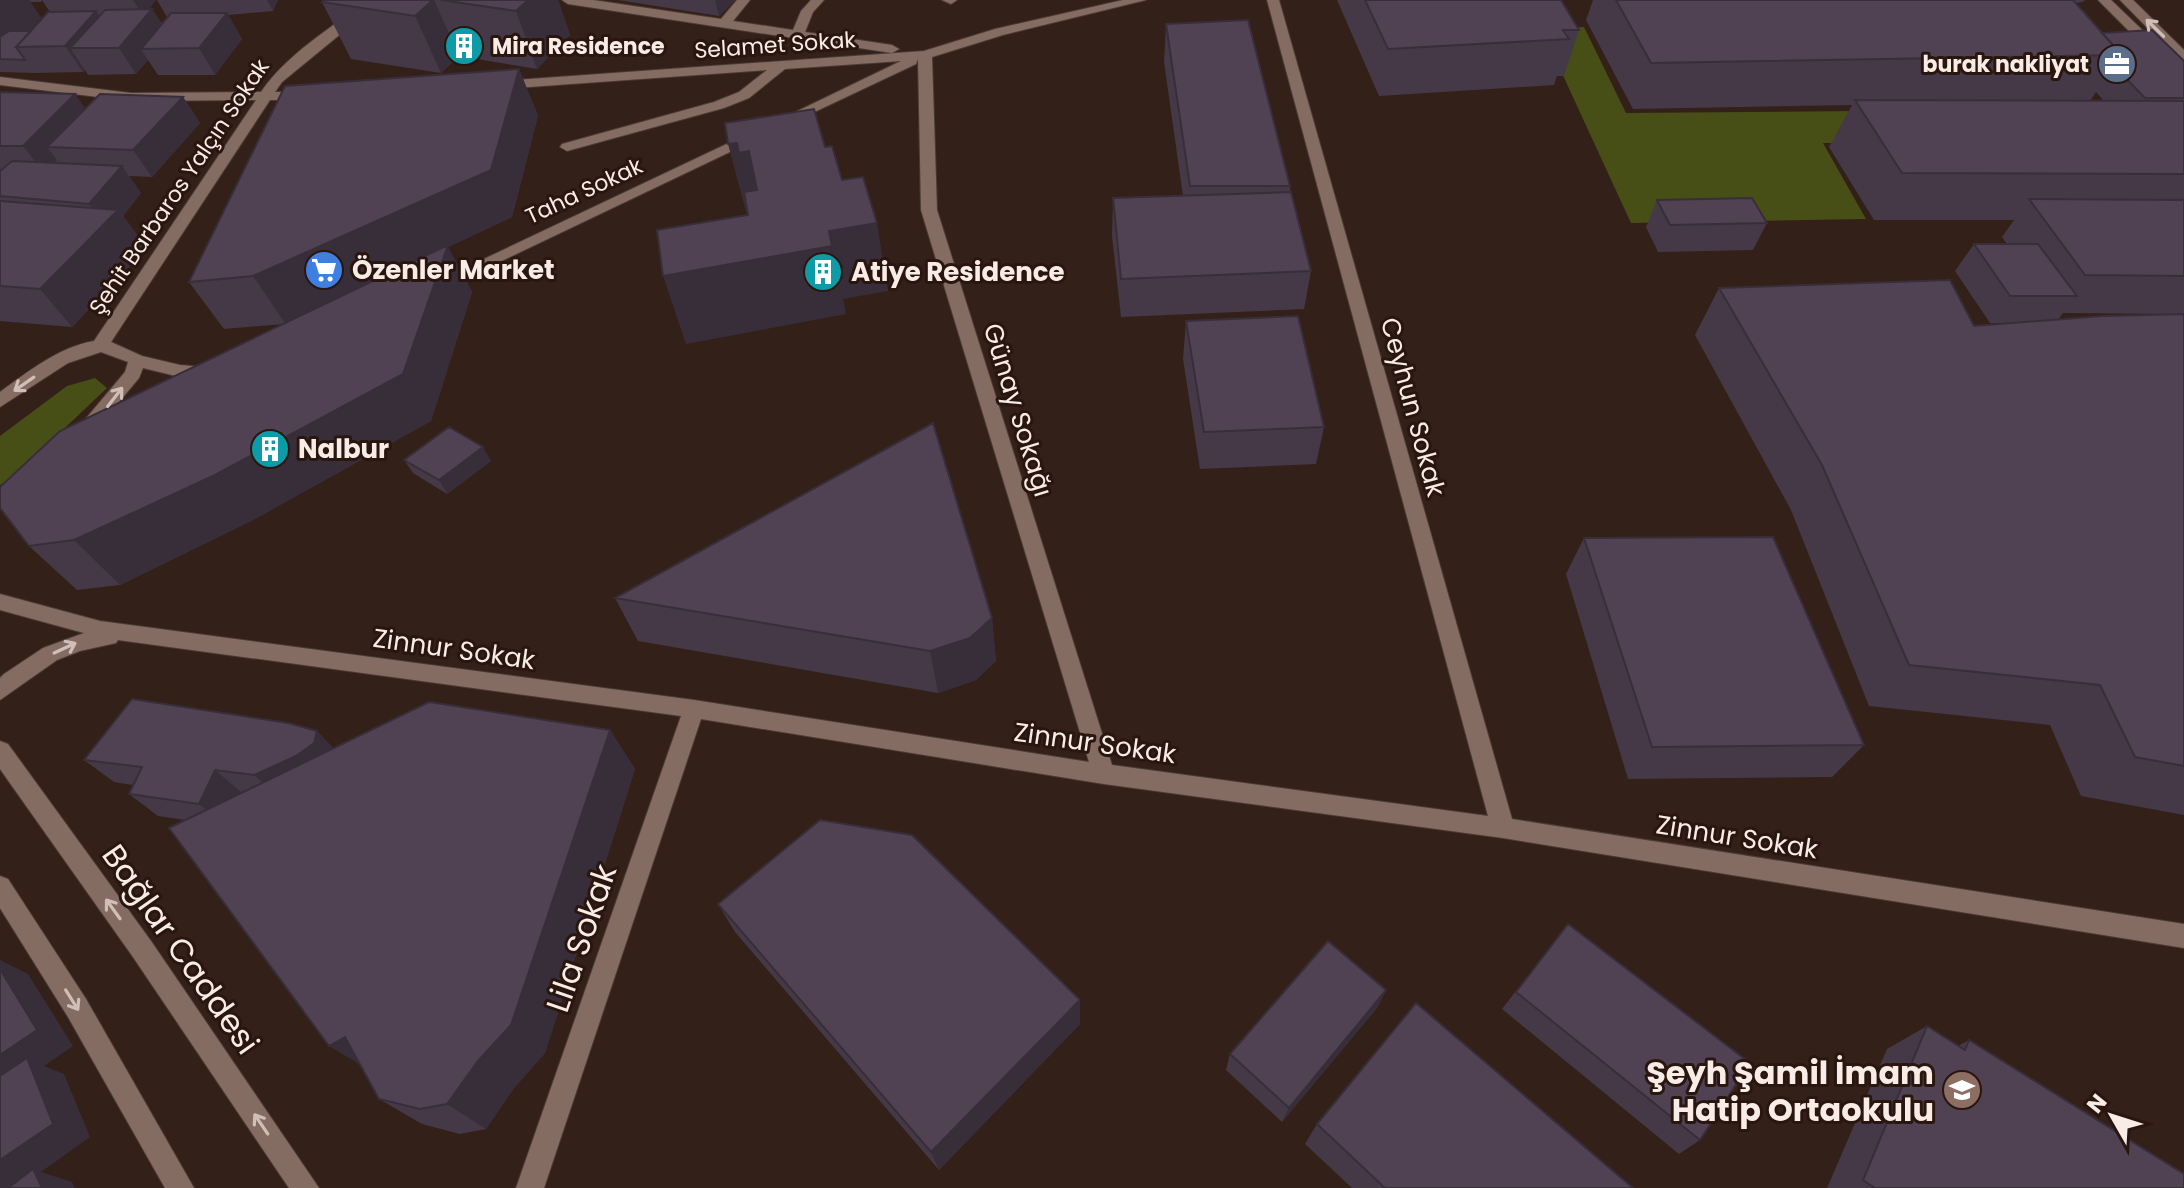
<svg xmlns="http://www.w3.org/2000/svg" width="2184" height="1188" viewBox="0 0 2184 1188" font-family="Poppins,sans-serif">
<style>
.green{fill:#474f17}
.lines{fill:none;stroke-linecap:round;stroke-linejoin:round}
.minor-casing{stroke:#4b3b36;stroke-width:2}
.minor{fill:#846c63;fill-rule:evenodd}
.wall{fill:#453947;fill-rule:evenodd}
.shaded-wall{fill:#382e3a}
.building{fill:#504253;stroke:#382e3a;stroke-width:2}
.oneway{stroke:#d0bfb8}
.labels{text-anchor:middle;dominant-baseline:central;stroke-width:6;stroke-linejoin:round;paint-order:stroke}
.far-street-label{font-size:22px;fill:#f9ebe6;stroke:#29160f}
.far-poi-label{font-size:22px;font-weight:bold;fill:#f9ebe6;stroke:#29160f;text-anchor:start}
.poi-label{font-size:26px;font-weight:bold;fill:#f9ebe6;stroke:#29160f;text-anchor:start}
.street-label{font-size:26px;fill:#f9ebe6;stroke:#29160f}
.near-street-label{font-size:32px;fill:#f9ebe6;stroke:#29160f}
.near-poi-label{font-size:32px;font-weight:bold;fill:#f9ebe6;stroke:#29160f;text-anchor:end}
</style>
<rect width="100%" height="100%" fill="#332018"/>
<path class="green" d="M1584 27 1626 113 2102 109 2131 143H1823L1866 219 1631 223 1542 30Z
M95 378 107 388 12 478 0 485V436L67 386Z"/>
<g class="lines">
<g class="minor-casing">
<path id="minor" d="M368 0H382L282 82 275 92H305L312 96 305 100H270L111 342 142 356 180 365 216 368 219 372 216 376 180 377 143 368 139 378 93 433 87 434 78 428 125 372 128 362 101 352 68 363 0 407V392C29 371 59 347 94 341L256 100 131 101 0 85V77L131 93 261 92C287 54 331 28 368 0Z
M562 0H593L721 19 737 0H750L733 21 793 30 801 11 811 0H824L813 12 805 32 892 45 899 49 892 53 568 4Z
M942 0H957L951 4Z
M1123 0H1146L1003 35 932 57 937 210 1112 765 1488 816 1267 0H1279L1512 819 2184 924V948L1503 838 1104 784 701 719 544 1188H516L681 716 118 640 116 643 80 651 57 660 0 700V678L4 674 43 648 84 633 0 610V594L100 621 694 700 1089 762 921 210 918 59 916 64 789 124H779L777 121 901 61 785 69 749 98 724 108 567 151 560 147 562 144 714 102 739 92 767 70 500 89 493 85 500 81 924 51 995 29Z
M2098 0H2111L2184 70V82L2179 81Z
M2120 0H2133L2184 50V61L2179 60Z
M752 132 759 136 757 139 443 289H431L429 285Z
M0 741 8 744 151 941 319 1188H289L133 957 0 769Z
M0 876 8 879 86 999 194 1188H165L68 1017 0 908Z"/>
</g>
<use href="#minor" class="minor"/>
</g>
<path class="wall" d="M0 0H156L149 9H152L162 24 167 17 157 0H278L273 11 228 15 242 39 215 75H158L148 60 136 74 88 75 85 70 83 72 35 73 0 72ZM42 0 50 12 42 19 30 2H41Z
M325 0H558L570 35 537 69 459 56 441 73 351 59 322 2Z
M618 0H735L719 16Z
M1337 0H1561L1579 30 1564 76H1557L1554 85 1379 96Z
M1593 0H2085L2083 2 2076 3 2102 33 2184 61V815L2081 796 2050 725 1869 706 1791 510 1695 335 1719 288 1974 326 2010 323H1990L1955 271 1974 244H2007L2002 237 2014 220H1874L1829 147 1852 105 1633 109 1586 20ZM2096 92 2104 101H2090ZM2063 313 2177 314 2058 320Z
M1166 24 1290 186V192L1311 271 1304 309 1121 317 1112 236 1113 198 1183 196 1164 62Z
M519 69 538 116 512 217 448 247 472 292 431 421 253 520 120 585 77 590 29 546 284 324 224 329 189 282Z
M0 92 85 109 183 97 200 123 152 177 129 176 141 193 123 216 147 248 72 327 0 321Z
M1657 200 1767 223 1753 250 1658 252 1646 227Z
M1186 321 1324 427 1316 464 1200 469 1183 359Z
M404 460 491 461 447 494 413 473Z
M1584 538 1864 745 1832 777 1628 779 1566 574Z
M615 598 992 618 996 661 976 680 938 693 638 641Z
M610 730 635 769 545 1053 514 1088 486 1129 460 1134 422 1124 379 1099 360 1065 185 820 158 816 129 794 133 785 114 782 84 760 317 731 333 748Z
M718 904 1080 1000V1024L939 1170 735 932Z
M1568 924 1700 1140 1679 1154 1502 1009Z
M1386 990 1377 1008 1282 1122 1226 1070 1230 1054Z
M1927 1026 1958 1046 1969 1040 2184 1188H1827L1887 1049Z
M1317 1124 1633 1188H1352L1305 1144Z"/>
<path class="shaded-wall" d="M0 0H29L46 25 0 57Z
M133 0H156L144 17Z
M267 0H278L273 11Z
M433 0H434L459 56 441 73 415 16Z
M528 0H558L570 35 537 69 516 11Z
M715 0H735L719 16Z
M152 9 169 36 141 49 148 60 136 74 119 48Z
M96 11 113 37 70 48 85 70 83 72 65 46Z
M227 13 242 39 215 75 199 48Z
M519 69 538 116 512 217 448 247 472 292 431 421 253 520 120 585 74 540 285 323 253 276Z
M75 94 94 121 47 147 57 160 44 173 23 146Z
M183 97 200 123 152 177 133 150Z
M737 143 749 151 766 219 754 211 746 212 728 144Z
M122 166 141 193 123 216 147 248 72 327 40 289 104 224 89 204Z
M877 223 888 291 843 299 846 314 686 344 663 276 829 231Z
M483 447 491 461 447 494 439 480Z
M992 618 996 661 976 680 938 693 930 651Z
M610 730 635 769 545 1053 514 1088 486 1129 447 1104Z
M317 731 339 754 279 797 254 775Z
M215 770 241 792 226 826 199 804Z
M0 960 28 974 73 1046 44 1066 64 1074 90 1137 41 1172 72 1182 75 1188H0Z
M1386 990 1377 1008 1282 1122 1289 1108Z
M1080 1000V1024L939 1170 931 1152Z
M345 1037 374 1073 329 1046Z"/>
<path class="building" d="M325 0H433L415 16 322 2Z
M441 0H528L516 11Z
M1365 0H1561L1579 30H1563L1569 39 1388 49Z
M1616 0H2073L2122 55 1651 63Z
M152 9 119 48H70L105 10Z
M96 11 65 46 16 47 48 12Z
M171 13H227L199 48 141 49Z
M1248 20 1290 186H1190L1166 24Z
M2152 30 2184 61V98H2145L2114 66 2122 55 2102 33Z
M9 31H31L16 47 25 60 0 59V37Z
M519 69 491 170 253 276 189 282 285 86Z
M0 92 75 94 23 146H0Z
M100 94 183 97 133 150 47 147Z
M1855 100 2184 101V174L1902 173Z
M814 109 825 147 832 146 842 180 863 177 877 223 829 231 832 246 663 276 657 230 748 215 744 192 757 190 749 151 739 153 737 143 728 144 725 123Z
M12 161 122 166 89 204 0 196V171Z
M1291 192 1311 271 1121 279 1113 198Z
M1752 198 1767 223 1670 225 1657 200Z
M2029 199 2184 200V276L2085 275Z
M0 201 118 210 40 289 0 286Z
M1974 244H2038L2077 296H2010Z
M448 245 403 374 215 475 74 540 29 546 0 508V487L60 431Z
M1950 280 1974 326 2103 316 2184 314V766L2135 757 2100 685 1909 665 1822 465 1719 288Z
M1298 316 1324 427 1204 432 1186 321Z
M933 423 992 618 970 638 930 651 615 598Z
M449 427 483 447 439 480 404 460Z
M1773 537 1864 745 1652 747 1584 538Z
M132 699 288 723 317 731 314 743 296 756 254 775 215 770 199 804 129 794 142 767 84 760Z
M429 702 610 730 511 1025 478 1061 447 1104 420 1109 379 1099 345 1037 329 1046 169 828Z
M820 820 912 835 1080 1000 931 1152 718 904Z
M1568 924 1750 1063 1700 1140 1516 992Z
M1328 941 1386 990 1289 1108 1230 1054Z
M0 969 37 1030 0 1055Z
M1416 1003 1633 1188H1385L1317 1124Z
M1927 1026 1965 1050 1969 1040 2184 1174V1188H1875L1863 1180Z
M27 1058 53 1124 0 1160V1076Z
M33 1169 42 1188H8Z"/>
<defs><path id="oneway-shaft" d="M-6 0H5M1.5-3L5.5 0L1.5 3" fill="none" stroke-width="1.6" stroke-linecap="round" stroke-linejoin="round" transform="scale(2)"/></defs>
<g class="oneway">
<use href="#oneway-shaft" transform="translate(2155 28) rotate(-136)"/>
<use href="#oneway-shaft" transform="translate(24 384) rotate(145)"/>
<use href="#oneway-shaft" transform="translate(115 397) rotate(-52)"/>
<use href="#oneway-shaft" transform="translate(65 648) rotate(-25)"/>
<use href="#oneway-shaft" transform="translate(113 909) rotate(-126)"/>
<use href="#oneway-shaft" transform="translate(72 1000) rotate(58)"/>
<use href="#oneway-shaft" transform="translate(261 1124) rotate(-124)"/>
</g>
<defs>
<g id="building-disc" transform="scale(2)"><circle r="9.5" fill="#0f9aa8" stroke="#29160f"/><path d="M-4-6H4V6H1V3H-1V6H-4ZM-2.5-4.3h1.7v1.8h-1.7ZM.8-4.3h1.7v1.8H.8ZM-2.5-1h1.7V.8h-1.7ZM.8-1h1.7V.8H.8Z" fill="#fff"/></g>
<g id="office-disc" transform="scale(2)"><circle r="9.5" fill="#5c6f8a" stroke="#29160f"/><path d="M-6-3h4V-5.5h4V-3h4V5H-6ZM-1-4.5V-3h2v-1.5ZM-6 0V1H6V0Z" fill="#fff"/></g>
<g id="supermarket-disc" transform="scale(2)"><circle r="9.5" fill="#3f7fe0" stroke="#29160f"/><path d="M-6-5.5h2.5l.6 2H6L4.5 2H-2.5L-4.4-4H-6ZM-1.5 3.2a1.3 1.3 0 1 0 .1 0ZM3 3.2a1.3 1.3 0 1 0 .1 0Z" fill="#fff"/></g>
<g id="school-disc" transform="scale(2)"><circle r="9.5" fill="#8d6e63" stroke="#29160f"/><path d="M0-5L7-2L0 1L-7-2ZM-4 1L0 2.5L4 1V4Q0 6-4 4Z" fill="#fff"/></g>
</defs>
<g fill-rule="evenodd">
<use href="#building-disc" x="464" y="46"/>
<use href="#office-disc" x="2117" y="64"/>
<use href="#supermarket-disc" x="324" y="270"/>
<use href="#building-disc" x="823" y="272"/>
<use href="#building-disc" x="270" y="449"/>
<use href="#school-disc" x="1962" y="1090"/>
</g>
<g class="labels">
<g class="far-street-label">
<text transform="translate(775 45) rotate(-4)">Selamet Sokak</text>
<text transform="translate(179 187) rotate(-56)">Şehit Barbaros Yalçın Sokak</text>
<text transform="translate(584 191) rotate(-25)">Taha Sokak</text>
</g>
<g class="far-poi-label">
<text x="492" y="46">Mira Residence</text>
<text x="2089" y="64" text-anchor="end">burak nakliyat</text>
</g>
<g class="poi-label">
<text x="352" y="270">Özenler Market</text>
<text x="851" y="272">Atiye Residence</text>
<text x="298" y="449">Nalbur</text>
</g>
<g class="street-label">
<text transform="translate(1413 407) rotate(75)">Ceyhun Sokak</text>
<text transform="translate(1018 410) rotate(73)">Günay Sokağı</text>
<text transform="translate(454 649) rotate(8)">Zinnur Sokak</text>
<text transform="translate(1095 743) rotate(8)">Zinnur Sokak</text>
<text transform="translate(1737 837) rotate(9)">Zinnur Sokak</text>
</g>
<g class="near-street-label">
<text transform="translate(581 938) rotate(-71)">Lila Sokak</text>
<text transform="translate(181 949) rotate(55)">Bağlar Caddesi</text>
</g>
<g class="near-poi-label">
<text x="1934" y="1072">Şeyh Şamil İmam<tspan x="1934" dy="37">Hatip Ortaokulu</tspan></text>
</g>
</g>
<g transform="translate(2112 1116) rotate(309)" stroke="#29160f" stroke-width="6" paint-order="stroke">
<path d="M0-6L14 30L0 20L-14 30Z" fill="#f9ebe6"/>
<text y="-12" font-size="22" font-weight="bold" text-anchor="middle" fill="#f9ebe6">N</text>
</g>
</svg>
